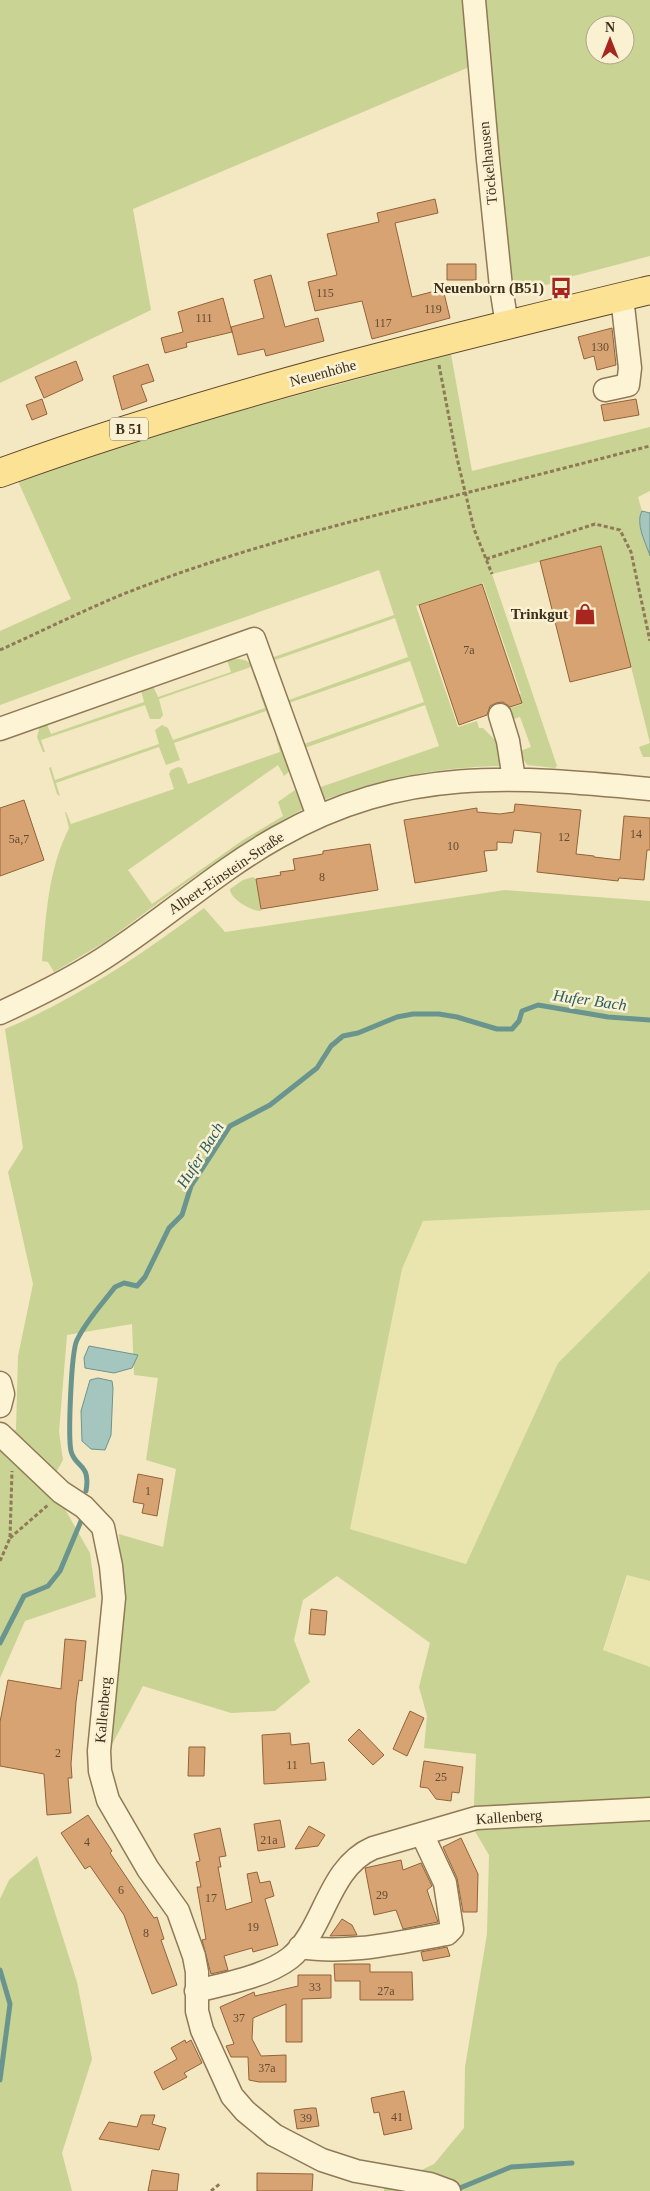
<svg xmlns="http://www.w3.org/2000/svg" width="650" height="2191" viewBox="0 0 650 2191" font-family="Georgia,serif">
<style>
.farmland{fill:#eae5ae}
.green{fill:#c8d394;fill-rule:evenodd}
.water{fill:#a5c6be;stroke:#6a958e}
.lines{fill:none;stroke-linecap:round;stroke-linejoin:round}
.stream{stroke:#6a958e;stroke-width:5}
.building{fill:#d7a373;stroke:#936339}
.minor-casing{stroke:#907956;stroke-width:25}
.major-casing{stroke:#5d462b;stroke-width:30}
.path{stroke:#907956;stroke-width:3;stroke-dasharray:4 2.5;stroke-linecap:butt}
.minor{stroke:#fdf4d6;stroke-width:22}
.major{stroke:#fbe295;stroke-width:28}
.path-bridge{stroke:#907956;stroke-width:3;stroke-dasharray:4 2.5;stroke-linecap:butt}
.labels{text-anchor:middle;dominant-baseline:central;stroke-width:5;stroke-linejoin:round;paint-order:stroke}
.number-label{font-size:12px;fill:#644c32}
.shield{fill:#faf1d2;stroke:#766953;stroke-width:1}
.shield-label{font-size:14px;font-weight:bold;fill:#3e2f1c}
.street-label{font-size:15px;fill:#3e2f1c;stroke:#faf1d2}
.poi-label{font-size:15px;font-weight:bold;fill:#3e2f1c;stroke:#faf1d2;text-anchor:end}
.water-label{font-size:16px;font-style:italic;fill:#2a5f60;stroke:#faf1d2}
</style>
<rect width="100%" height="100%" fill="#f4e8c2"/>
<path class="farmland" d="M650 1210V1271L558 1363 466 1564 350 1529 402 1269 423 1221Z
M628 1575 650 1581V1667L603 1651Z"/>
<path class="green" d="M0 0H468L474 65 133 209 151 310 0 383Z
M479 0H650V256L566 278 515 296 493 153ZM595 25H625V55H595Z
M451 354 472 471 650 427V491L638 497 642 511C635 524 646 543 650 556V757H643L639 747 650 743 601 546 492 574 557 766 555 768 527 765 520 754V751L531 747 520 717 508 721 504 710 522 704 519 694H521L483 583 416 606 458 727 477 721 479 728H483L499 744 502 766C438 767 381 778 321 801L315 789 439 746 425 705 302 749 301 745 424 702 410 661 286 704V701L408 657 395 618 272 661 271 658 394 615 379 570 131 657 0 705V631L71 599 17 479 180 427Z
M231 658 245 660 255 666 257 679 255 680 251 667 159 699 163 715 160 719H150L145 705 41 740 45 752H43L37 737 40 725 46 722 51 734 144 702 141 690 153 686 158 697 231 672 227 660Z
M260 695H264L273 722 271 723 266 711 174 743 180 760 166 765 159 747 56 783 60 796 57 794 49 768 51 767 55 780 159 744 155 730 162 725 168 728 173 740 265 708Z
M276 739 281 740 292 769 284 776 278 765 128 870 152 904 243 840 283 816 278 802 295 790 296 789 305 808C233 845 170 895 105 942L54 972 48 962 42 961C46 916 48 870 69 828L65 812H66L71 824 174 789 169 774 171 770 178 767 182 768 188 784 280 752Z
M253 877 256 879 261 911C251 911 230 899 230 889L243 880Z
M505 890 650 901V1210L423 1221 402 1269 350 1529 466 1564 558 1363 650 1271V1581L627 1575 603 1650 650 1667V2191H384V2188L434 2164 464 2128 465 2067 487 1934 489 1855 473 1828 476 1754 424 1748 427 1716 419 1687 430 1643 337 1576 303 1600 294 1640 310 1682 275 1711 231 1713 143 1686 109 1750 123 1596 119 1534 163 1547 176 1469 146 1460 158 1378 134 1375 132 1324 67 1335 59 1432 63 1460 50 1483 90 1553 96 1597 25 1621 0 1678V1428L16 1430 18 1356 33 1284 8 1172 23 1148 5 1029C78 998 141 955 204 908L225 932Z
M37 1856 77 1982 92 2059 62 2153 72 2191H0V1899L9 1880Z"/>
<path class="water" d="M642 511 650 513V556C646 543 635 524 642 511Z
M89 1346 138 1355 132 1368 114 1373 85 1368 84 1358Z
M98 1378 112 1381 113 1388 111 1435 105 1450 91 1449 82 1441 81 1411 90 1380Z"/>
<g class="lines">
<path class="stream" d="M86 1491C91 1463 75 1468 71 1451 68 1437 71 1352 77 1340 86 1321 102 1304 115 1287L124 1283 137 1286 145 1277 169 1228 182 1215 191 1186 230 1126 270 1105 317 1068 331 1046 343 1036 358 1033 397 1017 413 1014H439L457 1017 497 1029H512L519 1021 522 1011 538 1005 608 1017 650 1020
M0 1643 24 1596 48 1586 60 1571 81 1521
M0 1970 10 2004 0 2080
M455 2190 511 2167 572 2163"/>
</g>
<path class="building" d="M435 199 438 213 395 223 412 297 443 289 450 318 372 339 362 301 315 311 308 282 337 275 327 234 379 222 377 213Z
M447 264H476V280H447Z
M271 275 285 327 318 318 324 341 266 356 264 349 238 355 231 327 264 318 254 280Z
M223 298 232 332 186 343 187 347 165 353 161 338 183 332 178 312Z
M612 328 616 365 597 370 594 356 584 359 578 337Z
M76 361 83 380 44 398 35 377Z
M148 364 154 381 141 385 147 401 122 410 113 376Z
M42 399 47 414 32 420 26 405Z
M636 399 639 415 604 421 601 405Z
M601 546 631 667 570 682 540 561Z
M482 584 522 703 510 707 503 702 496 703 490 706 487 715 459 725 419 605Z
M24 800 44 860 0 876V808Z
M515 804 581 810 576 854 594 856V857L620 860 624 816 650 818V850H647L644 880 619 878 618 881 537 872 541 833 514 830 512 843 497 842V850L484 851 487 871 415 883 404 820 477 808V812L500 814 514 812Z
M370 844 378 890 261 909 256 879 281 875 280 872 295 870 293 859 323 854V851Z
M138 1474 163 1479 157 1516 142 1513 144 1504 133 1502Z
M311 1609 327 1611 325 1635 309 1634Z
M65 1639 86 1641 82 1681 79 1680 76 1702 71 1764 72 1778H68L71 1813 47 1815 44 1774 0 1766V1722L8 1680 61 1689Z
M410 1711 424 1718 407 1756 393 1749Z
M359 1729 384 1755 373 1765 348 1740Z
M290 1733 291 1745 309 1743 311 1764 324 1762 326 1780 264 1784 262 1735Z
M189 1747H205L204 1776H188Z
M424 1761 463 1767 459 1793 452 1792 451 1801 436 1799 428 1788 420 1787Z
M88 1815 112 1851 110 1853 154 1918 157 1917 164 1939 161 1940 177 1985 152 1994 124 1915 90 1866 85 1869 61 1833Z
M280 1820 285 1847 258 1851 254 1824Z
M309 1826 325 1835 318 1846 295 1849Z
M220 1828 226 1856 219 1857 221 1867H218L226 1910 252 1902 247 1874 257 1872 260 1883 270 1881 274 1896 265 1899 278 1945 253 1952 252 1948 224 1956 228 1970 211 1974 202 1940 206 1939 197 1887H201L196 1862 200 1861 194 1834Z
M461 1838 478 1874 477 1912H463L457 1878 443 1847Z
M401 1860 403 1870 421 1863 432 1886 427 1890 438 1922 403 1929 396 1910 374 1915 365 1868Z
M342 1919 352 1925 357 1935 330 1936Z
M447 1947 450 1956 423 1961 421 1952Z
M334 1964H370V1972H412L413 2000H360V1981H335Z
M298 1975H331V1998L302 1999V2042H286V2004L253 2018 252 2039 261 2056 286 2055V2082H259L249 2080 248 2057H231L226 2046 234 2044 220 2007 254 1992 255 1996 298 1986Z
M185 2040 186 2043 191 2040 202 2063 184 2073 187 2077 163 2090 154 2072 177 2059 171 2048Z
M404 2091 412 2129 384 2135 379 2112 374 2113 371 2098Z
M311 2108H316L319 2126 297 2129 294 2110Z
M141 2115H155L152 2124 166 2128 159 2150 99 2139 109 2122 137 2127Z
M152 2170 179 2174 177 2191H148Z
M257 2173 313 2174 312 2191H257Z"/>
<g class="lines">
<g class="minor-casing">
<path id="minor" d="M474 0 488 160 501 287 507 325
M605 390 628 385 630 368 622 297
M500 715 508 741 514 779
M0 729 254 639 318 816
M0 1013C39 995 78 976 113 952 169 915 219 870 278 837 403 766 513 776 650 789
M0 1383 3 1394 0 1406
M0 1434 61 1492 84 1507 103 1527 111 1566 114 1598 99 1751 100 1771 108 1800 148 1869 178 1911 194 1956 197 1972V2011L202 2030 232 2096 245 2111 274 2135 322 2160 356 2171 430 2184 449 2191
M300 1947C349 1955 399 1942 447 1934L452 1929 445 1883 422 1834
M196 1991C225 1984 267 1976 290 1958 325 1930 327 1868 373 1848L476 1818 650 1809"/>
</g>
<g class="major-casing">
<path id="major" d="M0 473C211 396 431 343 650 290"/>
</g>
<path class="path" d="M439 365 456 454 474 529 492 574
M506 483 650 446
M486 559 595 524 620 530 631 552 650 641
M0 650C40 632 80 612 121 595 223 554 331 526 437 500
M10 1538 48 1505
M0 1561 10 1538 12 1471
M211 2191 221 2183"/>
<use href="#minor" class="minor"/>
<use href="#major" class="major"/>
<path class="path-bridge" d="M437 500 506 483"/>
</g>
<defs>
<g id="bus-bare" transform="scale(1.725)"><path d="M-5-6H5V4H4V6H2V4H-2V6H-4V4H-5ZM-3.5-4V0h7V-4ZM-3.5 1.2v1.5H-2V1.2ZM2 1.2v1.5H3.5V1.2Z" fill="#a7271e" stroke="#faf1d2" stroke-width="2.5" paint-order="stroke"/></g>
<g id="shop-bare" transform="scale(1.725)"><path d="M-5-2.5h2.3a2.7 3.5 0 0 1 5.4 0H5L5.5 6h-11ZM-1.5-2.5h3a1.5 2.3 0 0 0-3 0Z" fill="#a7271e" stroke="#faf1d2" stroke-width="2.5" paint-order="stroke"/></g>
</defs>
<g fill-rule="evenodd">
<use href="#bus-bare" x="561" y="288"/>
<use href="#shop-bare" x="585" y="614"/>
</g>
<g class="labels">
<g class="number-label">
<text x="325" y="293">115</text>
<text x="433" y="309">119</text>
<text x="204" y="318">111</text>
<text x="383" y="323">117</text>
<text x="600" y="347">130</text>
<text x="469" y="650">7a</text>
<text x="636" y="834">14</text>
<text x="564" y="837">12</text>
<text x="19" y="839">5a,7</text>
<text x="453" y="846">10</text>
<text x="322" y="877">8</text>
<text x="148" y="1491">1</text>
<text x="58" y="1753">2</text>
<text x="292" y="1765">11</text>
<text x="441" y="1777">25</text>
<text x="269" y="1840">21a</text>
<text x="87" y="1842">4</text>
<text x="121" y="1890">6</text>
<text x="382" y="1895">29</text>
<text x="211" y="1898">17</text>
<text x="253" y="1927">19</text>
<text x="146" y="1933">8</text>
<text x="315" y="1987">33</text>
<text x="386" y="1991">27a</text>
<text x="239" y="2018">37</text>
<text x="267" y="2068">37a</text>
<text x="397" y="2117">41</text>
<text x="306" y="2118">39</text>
</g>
<rect class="shield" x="110" y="417.5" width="38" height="23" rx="4"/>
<g class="shield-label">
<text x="129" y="429">B 51</text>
</g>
<g class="street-label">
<text transform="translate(488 163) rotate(-96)">Töckelhausen</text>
<text transform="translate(323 373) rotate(-15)">Neuenhöhe</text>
<text transform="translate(226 873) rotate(-34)">Albert-Einstein-Straße</text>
<text transform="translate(103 1710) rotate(-85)">Kallenberg</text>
<text transform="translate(509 1817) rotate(-4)">Kallenberg</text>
</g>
<g class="poi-label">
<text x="544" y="288">Neuenborn (B51)</text>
<text x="568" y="614">Trinkgut</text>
</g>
<g class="water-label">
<text transform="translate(590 1000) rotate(8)">Hufer Bach</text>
<text transform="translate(200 1155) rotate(-58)">Hufer Bach</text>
</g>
</g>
<g transform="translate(610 40)"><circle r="24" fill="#faf1d2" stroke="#afa389"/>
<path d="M0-4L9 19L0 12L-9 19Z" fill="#a7271e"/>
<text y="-8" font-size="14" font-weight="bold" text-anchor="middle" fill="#3e2f1c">N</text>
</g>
</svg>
